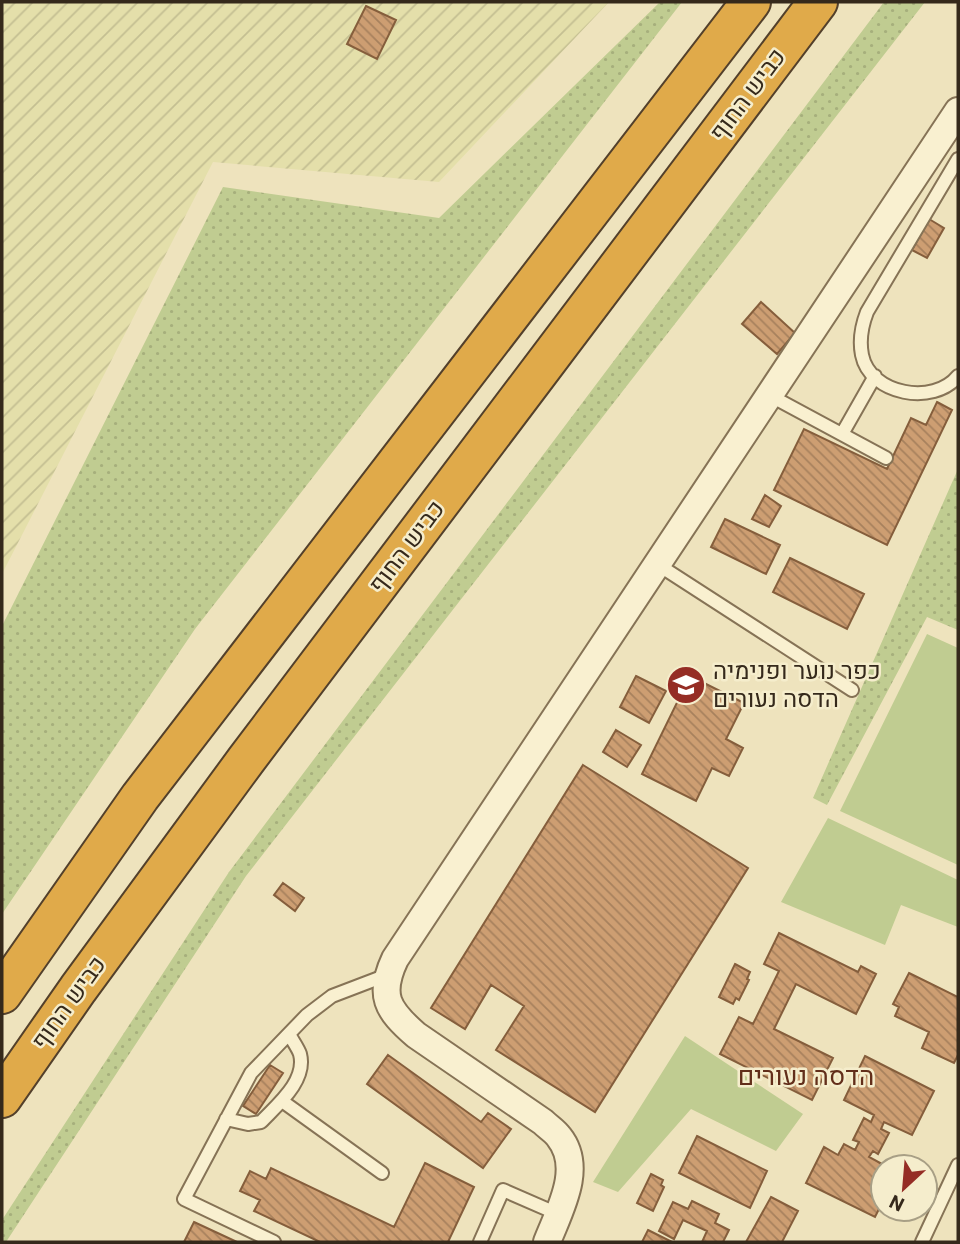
<svg xmlns="http://www.w3.org/2000/svg" width="960" height="1244" viewBox="0 0 960 1244" font-family="Georgia,Heebo,serif">
<style>
.farmland{fill:url(#farmland-furrows)}
.grass{fill:url(#grass-dots)}
.green{fill:#c0cc91}
.building{fill:url(#building-back-hatch);stroke:#855e3c;stroke-width:2}
.lines{fill:none;stroke-linecap:round;stroke-linejoin:round}
.service-casing{stroke:#867356;stroke-width:16}
.minor-casing{stroke:#867356;stroke-width:30}
.motorway-casing{stroke:#53402b;stroke-width:42}
.service{stroke:#f9f0d0;stroke-width:12}
.minor{stroke:#f9f0d0;stroke-width:26}
.motorway{stroke:#e0aa4a;stroke-width:38}
.labels{text-anchor:middle;dominant-baseline:central;stroke-width:5;stroke-linejoin:round;paint-order:stroke}
.street-label{font-size:24px;fill:#35291b;stroke:#f5edcc}
.poi-label{font-size:24px;fill:#35291b;stroke:#f5edcc;text-anchor:start}
.neighbourhood-label{font-size:26px;fill:#622e1a;stroke:#f5edcc}
</style>
<defs>
<pattern id="farmland-furrows" width="10" height="10" patternUnits="userSpaceOnUse" patternTransform="scale(1.75)"><rect width="10" height="10" fill="#e4dfaa"/><path d="M-1 1l2-2M0 10L10 0M9 11l2-2" fill="none" stroke="#c4bf92"/></pattern>
<pattern id="grass-dots" width="8" height="8" patternUnits="userSpaceOnUse" patternTransform="scale(1.75)"><rect width="8" height="8" fill="#c0cc91"/><path d="M2 2h.1M6 6h.1" fill="none" stroke="#a6af7c" stroke-width="1.8" stroke-linecap="round"/></pattern>
<pattern id="building-back-hatch" width="6" height="6" patternUnits="userSpaceOnUse" patternTransform="scale(1.75)"><rect width="6" height="6" fill="#cd9e72"/><path d="M-1 5l2 2M0 0l6 6M5-1l2 2" fill="none" stroke="#a7815d"/></pattern>
</defs>
<rect width="100%" height="100%" fill="#eee3bd"/>
<path class="farmland" d="M2 2H609L439 182 213 162 2 574Z"/>
<path class="grass" d="M660 2H682L195 629 2 914V626L223 187 439 218Z
M884 2H925L246 876 6 1242H2V1220L229 872Z
M958 469V630L927 617 827 805 813 798Z"/>
<path class="green" d="M927 634 958 648V865L840 811Z
M828 818 958 880V927L901 905 885 945 781 902Z
M685 1036 803 1114 776 1151 691 1109 618 1192 593 1182Z"/>
<path class="building" d="M366 6 396 20 377 59 347 44Z
M929 219 944 228 927 258 912 250Z
M761 302 795 333 777 354 742 324Z
M937 402 952 410 887 545 774 490 804 429 887 469 911 418 926 425Z
M765 495 781 506 769 527 752 519Z
M725 519 780 545 766 574 711 547Z
M790 558 864 594 847 629 773 592Z
M636 676 666 691 649 723 620 707Z
M690 676 744 703 726 739 743 748 729 776 712 768 696 801 642 774Z
M616 730 641 745 627 767 603 752Z
M583 765 748 868 595 1112 496 1050 524 1006 491 985 465 1029 431 1008Z
M283 883 304 898 295 911 274 895Z
M779 933 858 972 861 966 876 974 856 1014 796 984 774 1029 833 1058 812 1100 720 1054 739 1017 753 1024 779 971 764 964Z
M735 964 750 972 747 979 749 980 739 1000 736 998 733 1004 719 997Z
M909 973 958 997V1055L954 1063 922 1048 929 1032 895 1016 899 1007 893 1004Z
M388 1055 481 1122 488 1113 511 1129 483 1168 367 1084Z
M865 1056 934 1091 912 1135 884 1122 881 1129 889 1133 878 1154 873 1151 869 1157 882 1164 879 1170 883 1173V1201L875 1217 806 1183 824 1147 838 1155 844 1144 855 1150 859 1142 853 1140 864 1118 871 1122 874 1115 844 1100Z
M270 1065 283 1073 256 1114 243 1106Z
M697 1136 767 1171 750 1208 679 1173Z
M425 1163 474 1187 448 1242H320L254 1211 260 1200 240 1191 250 1171 266 1179 271 1168 394 1227Z
M651 1174 663 1180 661 1185 664 1187 653 1211 637 1203Z
M771 1197 798 1211 782 1242H746Z
M692 1201 719 1214 715 1223 729 1230 723 1242H702L707 1231 683 1220 674 1239 659 1231 673 1202 688 1209Z
M194 1222 237 1242H184Z
M648 1230 672 1242H642Z"/>
<g class="lines">
<g class="service-casing">
<path id="service" d="M958 159 867 312C862 325 859 340 862 355 870 395 934 406 958 376
M769 395 886 458
M842 434 875 376
M657 564 852 690
M282 1101 382 1173
M226 1119 248 1124 261 1122C277 1105 307 1081 300 1054 298 1048 292 1040 289 1034
M274 1242 184 1199 251 1073 307 1015 332 996 387 975
M480 1242 503 1190 558 1214
M922 1242 958 1165"/>
</g>
<g class="minor-casing">
<path id="minor" d="M547 1242C559 1211 584 1168 559 1137 555 1131 548 1127 543 1122L416 1035C387 1010 378 995 395 959L958 111"/>
</g>
<g class="motorway-casing">
<path id="motorway" d="M2 994 140 797 751 2
M2 1098 78 989 246 760 818 2"/>
</g>
<use href="#service" class="service"/>
<use href="#minor" class="minor"/>
<use href="#motorway" class="motorway"/>
</g>
<defs>
<g id="school-disc" transform="scale(2.0125)"><circle r="9.5" fill="#952d25" stroke="#f5edcc"/><path d="M0-5L7-2L0 1L-7-2ZM-4 1L0 2.5L4 1V4Q0 6-4 4Z" fill="#fff"/></g>
</defs>
<g fill-rule="evenodd">
<use href="#school-disc" x="686" y="685"/>
</g>
<g class="labels">
<g class="street-label">
<text transform="translate(748 95) rotate(-53)">כביש החוף</text>
<text transform="translate(407 547) rotate(-53)">כביש החוף</text>
<text transform="translate(69 1003) rotate(-54)">כביש החוף</text>
</g>
<g class="poi-label">
<text x="713" y="671">כפר נוער ופנימיה<tspan x="713" dy="28">הדסה נעורים</tspan></text>
</g>
<g class="neighbourhood-label">
<text x="806" y="1077">הדסה נעורים</text>
</g>
</g>
<rect width="960" height="1244" fill="none" stroke="#35291b" stroke-width="7"/>
<g transform="translate(904 1188) rotate(206)"><circle r="33" fill="#f5edcc" stroke="#a89f85" stroke-width="2"/>
<path d="M0-5L12 26L0 18L-12 26Z" fill="#952d25"/>
<text y="-10" font-size="19" font-weight="bold" text-anchor="middle" fill="#35291b">N</text>
</g>
</svg>
